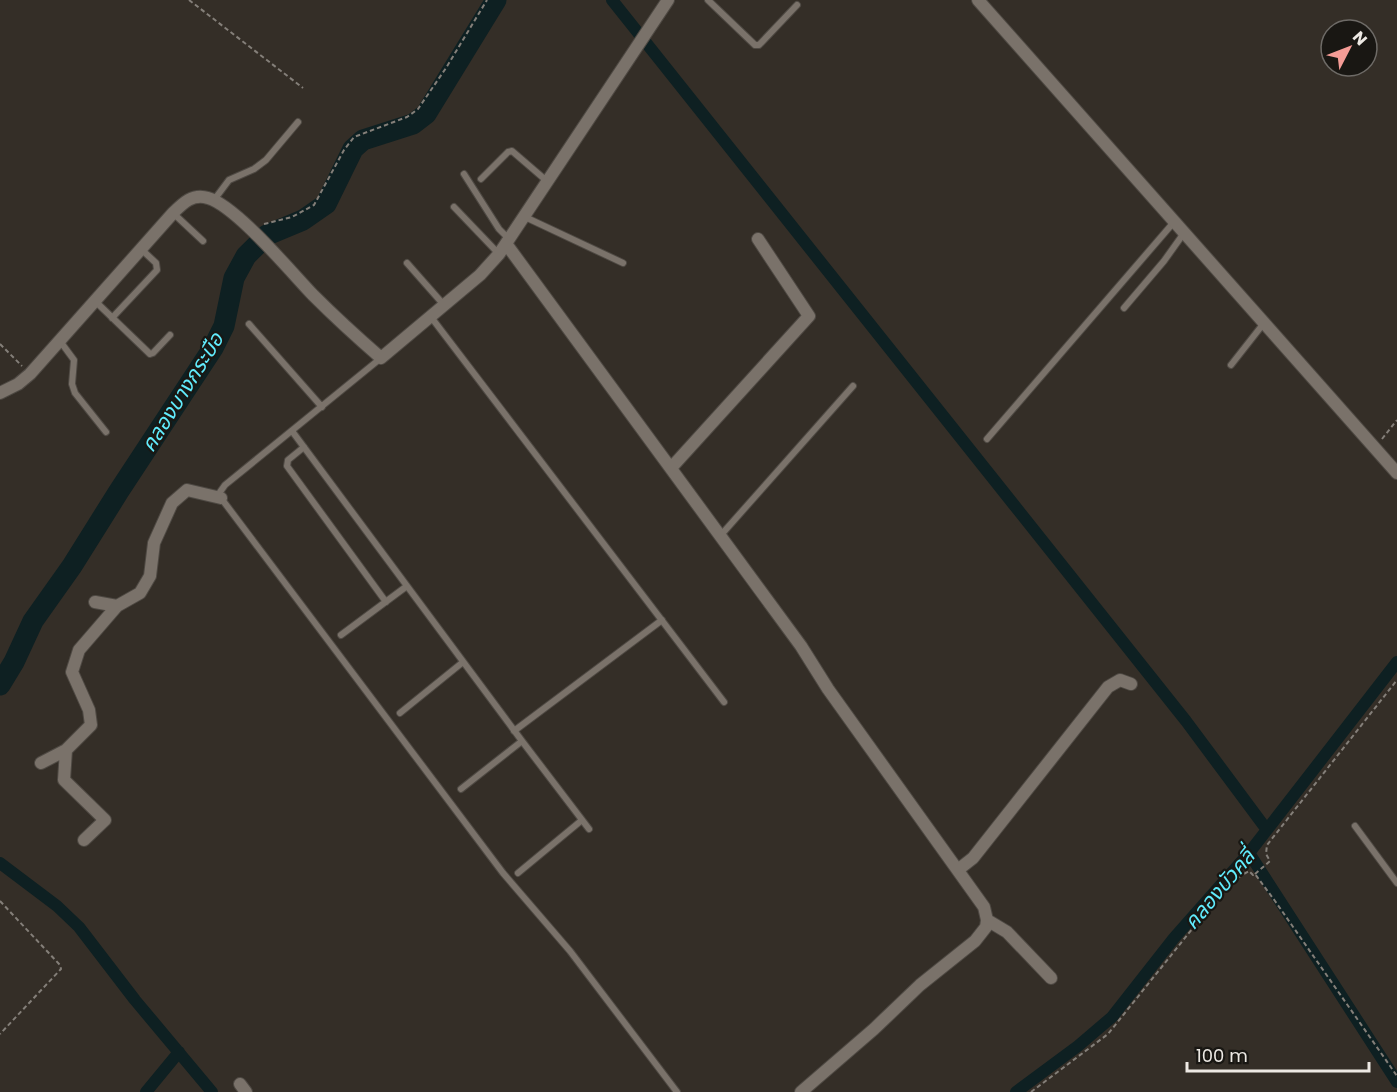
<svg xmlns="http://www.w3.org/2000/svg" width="1397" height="1092" viewBox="0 0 1397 1092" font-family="Poppins,'Noto Sans Thai',sans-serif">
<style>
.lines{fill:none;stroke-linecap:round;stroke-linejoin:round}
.canal{stroke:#0e2022;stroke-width:12}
.river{stroke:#0e2022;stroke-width:21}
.service-casing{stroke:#4e4943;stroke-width:8}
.minor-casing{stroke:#4e4943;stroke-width:14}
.path{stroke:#847f79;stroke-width:2;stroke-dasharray:4.5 3;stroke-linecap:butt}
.service{stroke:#7a726a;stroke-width:6}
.minor{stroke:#7a726a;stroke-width:12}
.labels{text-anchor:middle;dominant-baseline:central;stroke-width:4.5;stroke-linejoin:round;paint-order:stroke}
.water-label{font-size:21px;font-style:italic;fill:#61ecfd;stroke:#191713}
</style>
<rect width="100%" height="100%" fill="#342e27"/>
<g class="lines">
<path class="canal" d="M612 0 1186 721 1267 830
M1249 853 1397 1082
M0 863 57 906 79 927 135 1000 212 1092
M146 1092 179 1052
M1016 1092 1078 1046 1112 1017 1174 938 1249 853 1397 662"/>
<path class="river" d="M0 685 14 662 33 621 72 566 119 491 213 348 224 326 234 278 246 256 267 235 303 220 326 204 353 149 363 140 413 124 426 114 496 0"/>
<g class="service-casing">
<path id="service" d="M708 0 755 45H759L797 5
M464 174 499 229 510 240
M481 179 508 152 512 151 548 182
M214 200 229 180 254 169 266 160 298 122
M454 207 499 254
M173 213 203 241
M525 217 623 263
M407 263 444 305
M95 301 150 354 153 353 170 335
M1124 308 1164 261 1184 233
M431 317 724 702
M112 318 157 270 156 263 141 249
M249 324 322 407
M60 341 74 360 72 384 75 393 106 432
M381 358 225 485 220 492 221 498 503 873 570 951 677 1092
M1231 365 1264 323
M292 431 522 741 589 829
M987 439 1174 222
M304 447 288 460 287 466 386 602
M721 535 853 386
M341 635 407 586
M400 713 463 662
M514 731 662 620
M461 789 522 741
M1355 826 1397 883
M518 873 582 820"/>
</g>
<g class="minor-casing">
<path id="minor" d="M978 0 1397 473
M507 245 801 646 828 689 984 907 987 920 986 927 975 941 920 985 874 1029 801 1092
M0 393 18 384 30 374 173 213C183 203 193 193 208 198 236 206 291 272 313 295 335 317 358 338 381 358L480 275 499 254 668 0
M671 468 809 316 758 239
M95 602 117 606 140 593 150 576 154 543 172 503 187 490 221 498
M66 750 64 780 105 820 84 840
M41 763 66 750 91 725 89 710 72 672 79 650 117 606
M959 869 973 858 1108 687 1120 680 1131 684
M987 920 1007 932 1051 978
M240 1084 246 1092"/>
</g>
<path class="path" d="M189 0 303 88
M264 224 292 217 314 205 344 150 354 137 407 117 418 109 446 68 487 0
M0 344 22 366
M1382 439 1397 420
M1255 874 1270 861 1266 854 1267 845 1397 680
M0 901 60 965 61 969 0 1034
M1031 1092 1108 1034 1229 883 1249 871 1253 875 1255 874 1275 901 1397 1076"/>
<use href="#service" class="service"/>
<use href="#minor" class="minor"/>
</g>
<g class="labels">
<g class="water-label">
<text transform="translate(182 392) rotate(-58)">คลองบางกระบือ</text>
<text transform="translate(1219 889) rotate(-50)">คลองบัวคลี่</text>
</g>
</g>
<g transform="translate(1349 48) rotate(48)"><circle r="28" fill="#191713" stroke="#6e6b67" stroke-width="1.5"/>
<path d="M0-4.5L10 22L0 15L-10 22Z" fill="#f59c96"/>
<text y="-9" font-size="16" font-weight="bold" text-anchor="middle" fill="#ede9e4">N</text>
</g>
<path d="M1187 1062v9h182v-9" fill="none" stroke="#ede9e4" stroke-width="3"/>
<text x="1196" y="1062" font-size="18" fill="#ede9e4" stroke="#191713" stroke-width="4.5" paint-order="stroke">100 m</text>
</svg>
